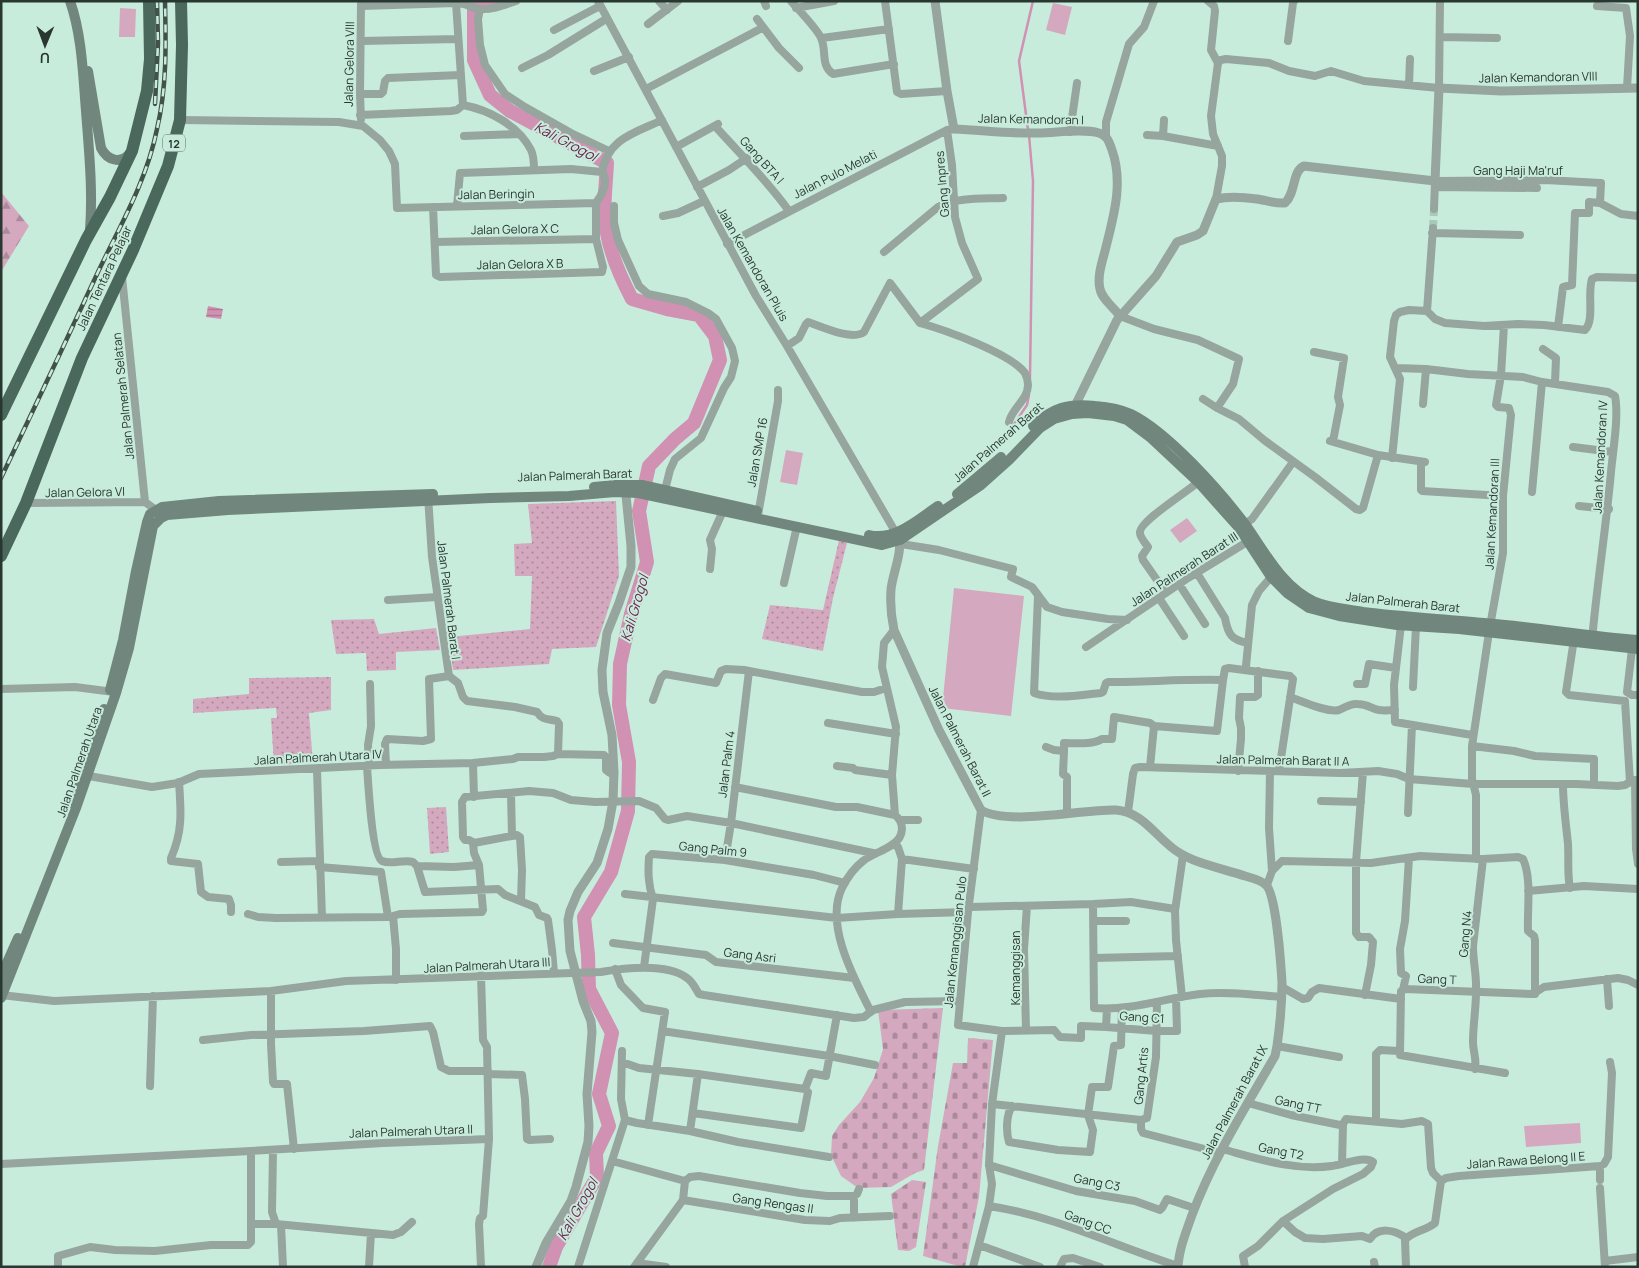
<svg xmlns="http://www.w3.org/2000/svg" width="1639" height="1268" viewBox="0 0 1639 1268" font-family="Manrope,sans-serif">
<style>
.grass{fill:url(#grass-dots)}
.forest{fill:url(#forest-firs)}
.cemetery{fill:url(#cemetery-stones)}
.green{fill:#d4a9bf}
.water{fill:url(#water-rules)}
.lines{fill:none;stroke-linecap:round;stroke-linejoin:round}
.stream{stroke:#d091b3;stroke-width:2.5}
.river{stroke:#d091b3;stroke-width:14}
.minor-tunnel{stroke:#a8c8ba;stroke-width:8;stroke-dasharray:8 4;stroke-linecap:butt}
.minor{stroke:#96a59e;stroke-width:8}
.tertiary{stroke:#96a59e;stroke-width:9}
.secondary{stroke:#71877d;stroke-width:10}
.trunk{stroke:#4a685c;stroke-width:12}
.rail-casing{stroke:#41524a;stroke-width:4.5}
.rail{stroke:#c8ecdc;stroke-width:2.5;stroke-dasharray:8;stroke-linecap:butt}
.labels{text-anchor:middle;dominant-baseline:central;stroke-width:4;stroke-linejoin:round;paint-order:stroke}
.shield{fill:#c8ecdc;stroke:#596d64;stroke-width:1}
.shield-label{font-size:11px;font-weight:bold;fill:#293731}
.street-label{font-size:12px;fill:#293731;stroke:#c8ecdc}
.water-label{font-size:14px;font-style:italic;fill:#6e2351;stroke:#c8ecdc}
</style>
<defs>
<pattern id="grass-dots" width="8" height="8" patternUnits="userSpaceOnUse" patternTransform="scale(1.25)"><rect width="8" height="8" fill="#d4a9bf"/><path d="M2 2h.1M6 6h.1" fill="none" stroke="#ac8a9c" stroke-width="1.8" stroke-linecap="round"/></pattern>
<pattern id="forest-firs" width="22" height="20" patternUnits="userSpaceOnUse" patternTransform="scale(1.25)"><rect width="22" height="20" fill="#d4a9bf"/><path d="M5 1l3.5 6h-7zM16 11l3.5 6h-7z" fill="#ac8a9c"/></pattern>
<pattern id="cemetery-stones" width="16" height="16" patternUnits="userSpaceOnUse" patternTransform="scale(1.25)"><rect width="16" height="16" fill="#d4a9bf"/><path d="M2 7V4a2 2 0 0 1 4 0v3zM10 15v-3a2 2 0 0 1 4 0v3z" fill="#ac8a9c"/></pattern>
<pattern id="water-rules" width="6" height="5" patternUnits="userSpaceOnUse" patternTransform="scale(1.25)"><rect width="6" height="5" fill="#d091b3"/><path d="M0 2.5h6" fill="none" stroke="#a97792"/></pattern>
</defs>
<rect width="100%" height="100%" fill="#c8ecdc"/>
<path class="grass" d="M616 501 619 576 596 647 552 649 549 664 453 670 449 637 530 629 532 576H515L514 544 532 543 528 504Z
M839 540 847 543 833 598 823 651 762 639 770 605 823 610Z
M374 619 379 634 436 628 440 650 396 652V670L367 671 366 653 336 654 331 620Z
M331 677V710L309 713 313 763 274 765 271 718H277L276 708 193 713V699L249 694V678Z
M446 807 449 852 430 854 427 808Z"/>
<path class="forest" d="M1 192 29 226 1 272Z"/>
<path class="cemetery" d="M943 1008 924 1170 915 1173 891 1187 858 1188 841 1176 831 1155 832 1136 839 1125 860 1102 874 1078 883 1049 878 1010Z
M968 1038 993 1040 979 1197 965 1267H962L923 1256 938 1146 953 1063H967Z
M912 1180 926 1182 916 1247 909 1251 898 1250 891 1194Z"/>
<path class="green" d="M1053 3 1072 7 1065 35 1046 30Z
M120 8 136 9 135 37H119Z
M786 450 803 453 797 485 780 482Z
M1187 518 1197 531 1180 543 1170 530Z
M954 588 1024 596 1011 716 942 708Z
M1580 1123 1581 1143 1526 1147 1524 1126Z"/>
<path class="water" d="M208 306 223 309 221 319 206 317Z"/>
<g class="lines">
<path class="stream" d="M1028 130 1019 61 1033 1
M1029 135 1033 181 1030 377
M1010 430 1027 405 1029 395"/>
<path class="river" d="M495 1 474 9V60L490 95 510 111 607 163C606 186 602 211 607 233 611 256 621 278 632 299L667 309 699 315 715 336 720 360 694 423 675 439 649 466 639 511 647 562 631 614 620 664 619 705 629 762 628 811 611 872 584 917 588 955 589 989 612 1033 599 1094 609 1126 596 1153 597 1177 556 1247 549 1267"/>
<path class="minor-tunnel" d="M1433 228 1434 209"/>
<path class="minor" d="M598 1 756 296 787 346 896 533
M659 1 667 10
M764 1 766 6
M791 1C798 9 818 30 821 38 827 50 820 65 833 74L894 64
M885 1 897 92 901 94 947 91
M1208 1 1214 6 1215 11 1211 50 1218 63 1211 116 1213 134 1222 156V166L1216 199
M456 3C465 2 472 9 480 9 492 10 504 5 516 1
M362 6 456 3 463 105
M1597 6 1626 8 1630 36 1627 88
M796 8 834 1
M480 9 478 19 480 45 485 65 505 94 525 107 571 133 609 151
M757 19 779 48 799 68
M648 24 678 1
M554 30 600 6
M1440 37 1497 38
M822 38 889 29
M361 41 458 39
M1288 41 1293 3 1294 1
M1218 63 1221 60 1226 59 1269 63 1289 71 1315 76 1331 71 1364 81 1439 88 1440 1
M522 68 548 55 606 19
M594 71 629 57
M1409 85 1410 59
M646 89 762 28
M360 94H381L383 92 385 81 388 78 460 75
M360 115 451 111 457 110 463 105C489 110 518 125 531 150 534 156 534 163 534 170
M361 119 360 94 361 3
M180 120 339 122 363 126 380 140 389 151 395 164 397 208 596 203
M715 126C740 154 767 180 789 211
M1070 132 1077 83
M1147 135 1163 136 1218 146
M464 136 519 134
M1106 136V122L1129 44 1144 27 1154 1
M1163 136 1164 120
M676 147 718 124
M602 172C608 138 635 133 662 120
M697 187 729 170 747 158
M1435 187 1537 188
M457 206 460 173 571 169 602 172C609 181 602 195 596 203
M614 206V223L618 240 639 286 648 294 686 302 708 313 716 319 732 348 735 361 731 377 724 388 701 438 675 459 670 470 665 490
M433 207 436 275 440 277 602 272 603 267 596 239V203
M1434 209 1435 181 1545 180 1601 183 1600 203 1621 214 1638 216
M663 216 678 213 704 201
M1433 228 1427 311 1435 319 1445 323 1484 326 1518 324 1544 325 1585 330C1595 320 1587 293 1592 279L1597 277 1638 278
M1432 233 1520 235
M435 242 596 239
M727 244 947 130 954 129
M884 252 938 207C958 197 982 199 1003 198
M122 277 145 502 156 510
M1120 316 1154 329 1198 340 1239 359 1233 384 1217 408
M920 323 978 279 962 243 955 217 952 165 947 130
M920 323C945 330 1010 353 1025 373 1027 377 1028 381 1028 385 1028 400 1012 408 1009 422
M1558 327 1563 287 1572 285 1575 213H1589V202L1600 203
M787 346 799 338 806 324 808 322C822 327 853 341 864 332L890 283 920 323
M1543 349 1556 358 1555 383
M1314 352 1344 358 1338 397 1340 405 1333 441
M1396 368 1426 369 1468 374 1523 377 1542 382 1608 392 1615 396C1619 416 1613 450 1611 472 1606 528 1597 584 1592 640
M1203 399 1217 408 1239 419 1264 440 1315 477 1356 509 1360 510 1363 508 1378 455 1425 462
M1423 404 1426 369
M1330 441 1378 455
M1573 447 1613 452
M1392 458 1400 379 1390 357 1394 321 1396 315 1400 312 1409 310 1427 311
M1421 462V490L1422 491 1503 496
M1532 492 1542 382
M428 496 432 557 449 676 458 683 463 697 467 701 515 707 537 712C543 721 547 718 557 721L559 724 558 754
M26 503 145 502
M1579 506 1609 509
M758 515 778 401V390
M1242 526 1252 519 1293 462
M901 544 939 550 1013 569 1011 577 1032 587 1047 607 1062 612 1108 619 1127 620
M710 569 712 549 710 540 723 511
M1197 573 1225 618C1228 635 1232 640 1248 643
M784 583 797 526
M1179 584 1205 624
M1166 593 1143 560 1142 556 1148 547C1145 543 1140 537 1140 533 1138 522 1191 489 1201 480
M1038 596 1034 693C1054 700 1080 695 1101 693L1103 692 1106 683 1108 682C1147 682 1184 679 1223 680L1225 669 1229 668 1290 676 1293 679 1279 771
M1159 598 1184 636
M388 600 437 597
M1401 625 1394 685 1395 722 1472 735
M1574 639 1566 692 1569 695 1625 701 1630 782
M1086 647 1188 578 1252 539
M1632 649 1627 692 1632 695H1638
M1247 670 1246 666 1252 605 1259 591 1271 577
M1357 684H1365L1369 664 1396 668
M1413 687 1416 626
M1 689 75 687 114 692
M1290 697C1302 701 1327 713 1339 710 1345 708 1350 703 1357 704 1369 704 1371 709 1379 710 1384 711 1389 710 1395 710
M653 700 661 678 665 674 716 683 721 671 726 669 744 670 862 692H874L886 688
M828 723 896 734
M1472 746 1514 751 1535 756 1594 759V785
M1046 747 1054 750 1064 751 1063 774 1067 777V813
M1064 751V743C1076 743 1092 745 1102 739H1112L1114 717 1150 723 1154 726
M473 763 474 797
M386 765 385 744 387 739 423 741 431 739 429 679 449 676
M367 766C368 780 372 857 382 861 391 865 404 859 413 862L417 866 425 892 498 889 505 895 535 907 539 915 547 918 548 920 552 950 554 973
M369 766 368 745 371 726 370 684
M837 766 853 768 855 770 892 775
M1150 767 1154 726 1217 731 1223 680
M317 770 322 918
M1238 771 1241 739V728L1239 718 1240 697H1255L1258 695V671
M1270 771 1269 828 1272 871
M1363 772 1356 862V933L1359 937H1369L1373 942 1371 965 1365 995
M83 775 152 787 178 783 199 774 380 765 473 763 513 759 518 757H544L553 756 558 754 604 755 606 757V770L610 773 614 772
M1635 780 1636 849 1638 864
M179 782C181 811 183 831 171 858V861L198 864 201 892 208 897 229 899 231 905V912
M1563 784C1563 804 1566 824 1568 844 1569 859 1567 873 1570 888
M735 787 836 807H857L895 815
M511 794 512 836
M1321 801 1361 802
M981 810 968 912 958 1025 1002 1031 1054 1030 1060 1037 1081 1038V1026L1106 1027 1107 1009
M1128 812 1133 774 1135 768 1140 767 1340 773 1378 771 1397 774 1409 779 1473 784H1576L1618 786 1625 785 1630 782 1638 780
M1408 813 1412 725
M900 820H918
M473 843 474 853 479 865
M893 844 898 847 902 859 898 914
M902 859 974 869
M1476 859V795L1472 779V746L1489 632 1503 553V496L1511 415 1509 408 1498 407 1496 405 1501 375 1504 325
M725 860 731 823 749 671
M281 862 319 861
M1267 885 1272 871 1282 861 1371 863 1420 856 1483 859 1518 857 1523 859C1532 878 1527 910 1528 931L1534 936 1535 940V994
M1528 891 1584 886 1638 889
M625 894 837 918 898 914 968 912
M521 900 522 870 520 837 517 835 474 843 469 840H465L463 837 462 802 465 797 529 791 553 793 571 800 595 802 639 801 656 808 665 819 668 820 687 816 731 823 873 853
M1093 904 1094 1008C1131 1011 1165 998 1200 994 1227 991 1255 995 1281 997
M970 907 1093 904 1131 902 1175 909
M248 914 258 917 276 918 388 917 381 872 319 867
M1094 921H1126
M613 943 706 955 716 962 854 978
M1094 958 1178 956
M644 967 653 899C648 884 648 872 649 857L652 854 725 860 814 875 845 883
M615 969 621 985 643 1008 665 1012 648 1125
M481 975 483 1040 487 1047 489 1139 483 1216 480 1218 479 1224 481 1267
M1607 979 1609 1006
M396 980V949L393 916 400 914 482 912 483 910 479 865 454 867 417 866
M1282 987 1303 999 1308 998 1312 992 1319 988 1401 999
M1403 990 1406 976 1401 973 1400 949 1405 921 1409 858
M271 991V1044L273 1082 274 1084H287L294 1149
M1 995 54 1001 271 991 346 981 601 972C624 968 667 963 687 978 693 982 695 988 699 994L704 995 854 1018 864 1017 873 1010 905 1002 960 1001
M1182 997 1176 940 1175 911 1183 855
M871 1012C855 980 824 925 842 888 847 878 854 868 863 861 872 854 884 851 893 844 904 837 905 823 895 815L892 775 896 727 882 667 884 643 894 630
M1106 1027 1157 1031H1177L1176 998
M1026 1030 1024 949 1027 906
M662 1031 829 1056 875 1065
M203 1040 251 1035 364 1031 430 1026 433 1032 441 1067 449 1071H488
M1277 1046 1339 1057
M622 1062 639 1068 698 1074 805 1089 808 1092 801 1128 693 1113
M1475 1069C1477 1059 1473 1052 1473 1042 1473 1025 1476 1009 1476 992 1477 976 1473 962 1473 946L1483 859
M1505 1073 1400 1055 1401 991 1405 989 1533 994 1544 987 1618 978 1628 980 1638 985
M488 1074 522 1075 525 1099 527 1139 529 1140 550 1139
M150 1086 153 996
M805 1089 811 1073 826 1076 837 1015
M1248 1103 1291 1115 1340 1125 1343 1124
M992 1104 1141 1120
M1012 1106C1006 1115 1006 1132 1009 1142L1058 1150 1090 1152 1093 1130 1088 1115 1092 1087H1108L1114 1046 1121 1045 1122 1008
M625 1120 637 1123 690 1131 738 1142 829 1157
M1141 1120 1147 1118 1156 1057 1157 1002
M1141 1120V1129L1143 1133 1220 1153
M1376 1121V1054L1380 1050 1399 1051
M690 1131 698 1074
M1222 1149C1259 1159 1294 1171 1332 1166 1343 1165 1364 1155 1373 1162L1371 1167 1363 1174 1333 1189 1283 1221 1258 1246 1243 1256 1245 1267
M273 1150 272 1212 276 1224 393 1235 401 1232 412 1222
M612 1161 685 1181
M1 1164 251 1151 383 1143 489 1139
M1342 1164 1343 1124 1346 1119 1402 1124 1422 1121 1428 1124 1431 1168 1433 1173 1441 1181
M989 1165 1076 1191 1135 1201 1160 1210 1162 1208 1167 1199 1194 1208
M1600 1166 1604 1164 1608 1157 1612 1073 1610 1062
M1600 1166V1180
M685 1181 690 1177 699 1176 800 1193 827 1196H854L857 1194 859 1189
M1441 1181 1446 1178 1459 1176 1600 1166
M1600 1188 1605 1267
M854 1196V1218
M683 1200 805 1220 830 1221 840 1218 890 1216
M989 1206C1055 1216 1115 1246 1178 1266
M1283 1221 1295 1232 1305 1238 1323 1239 1362 1236 1370 1239C1378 1226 1395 1230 1406 1238
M251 1224H276
M281 1225 283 1267
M979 1245 1040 1267
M1605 1261 1638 1257
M1374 1262 1375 1267
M637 1263 666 1267
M58 1267V1256L90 1247 115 1250 155 1251 211 1245H248L251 1242V1151
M369 1267 371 1233
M578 1267 625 1120 621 1099 622 1051
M634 1267 683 1200 685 1181
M973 1267 989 1206 992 1184 989 1165 992 1104 1002 1031
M1060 1267 1064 1259 1073 1258 1100 1267
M1406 1267 1405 1240C1412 1231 1426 1231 1435 1223L1441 1181"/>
<path class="tertiary" d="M935 1 947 91 954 129C982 130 1010 134 1038 133 1056 133 1082 128 1099 133 1108 136 1109 142 1112 150 1124 184 1113 218 1105 251 1102 262 1097 277 1100 289 1102 299 1114 308 1120 316
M1073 410 1117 320 1156 276 1177 242 1197 235 1203 231 1216 199C1229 196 1242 197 1257 199 1266 200 1275 204 1285 203 1296 193 1292 171 1304 166L1435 181 1439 88 1501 91 1638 88
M897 535C905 548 892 574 891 590 890 604 891 616 894 630L939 730 981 810C1007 826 1083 809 1116 810 1144 812 1157 839 1178 852 1196 864 1225 869 1245 876 1252 878 1261 880 1266 885 1276 894 1281 966 1282 982 1282 1003 1280 1025 1277 1046L1275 1056C1245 1108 1213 1159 1192 1215 1186 1232 1179 1249 1178 1267
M536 1267 546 1243 571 1201 576 1187 588 1142 589 1126 587 1094 592 1032 591 1021 583 1001 570 951 568 920 570 911 578 892 597 863 608 829 613 801 614 772 612 735 603 692 602 670 607 633 619 603 631 567V546L625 485"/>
<path class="secondary" d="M70 1C82 35 83 75 86 111 89 151 93 190 90 230
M88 71 101 148C107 160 121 165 130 153
M1033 426C1052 408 1068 403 1095 406 1107 407 1120 409 1131 414 1168 432 1220 491 1245 524 1265 552 1282 587 1315 602 1330 608 1347 609 1363 612 1403 617 1443 619 1484 623 1535 627 1586 636 1638 640
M594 487 615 485H642L757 511
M957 494 1001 457
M869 535C895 541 917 520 938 506
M110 690 123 640 136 571 147 522 150 514 162 507 219 501 433 494
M71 803 104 709
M1 976 18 938
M1 998 76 808 116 693 129 648 153 526 161 518 167 515 228 510 490 498 569 496 615 492 638 493 882 545 900 540 981 485 1009 460 1040 428 1054 419 1072 414 1088 413 1114 416 1127 420 1151 438 1198 482 1239 528 1271 577 1287 593 1309 608 1339 616 1397 625 1459 629 1638 649"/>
<path class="trunk" d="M1 415 86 240 110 197 132 151 147 91 150 59 149 1
M1 556 26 503 82 358 133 250 168 166 180 120 182 45 181 1"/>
<g class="rail-casing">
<path id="rail" d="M155 104 158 43 157 1
M1 478C34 409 66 341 98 272 120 226 147 180 157 129 167 87 166 44 165 1"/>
</g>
<use href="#rail" class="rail"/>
</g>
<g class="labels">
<rect class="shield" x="163" y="134.5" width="22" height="17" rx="4"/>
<g class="shield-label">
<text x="174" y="143">12</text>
</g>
<g class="street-label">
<text transform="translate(349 64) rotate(-89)">Jalan Gelora VIII</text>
<text transform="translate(1538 77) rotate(-1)">Jalan Kemandoran VIII</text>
<text transform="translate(1031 119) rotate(1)">Jalan Kemandoran I</text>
<text transform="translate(762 160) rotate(48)">Gang BTA I</text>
<text x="1518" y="170">Gang Haji Ma'ruf</text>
<text transform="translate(835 174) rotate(-27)">Jalan Pulo Melati</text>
<text transform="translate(942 184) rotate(-95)">Gang Inpres</text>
<text transform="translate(496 194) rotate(-1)">Jalan Beringin</text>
<text transform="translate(515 229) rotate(-1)">Jalan Gelora X C</text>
<text transform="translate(520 264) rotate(-1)">Jalan Gelora X B</text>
<text transform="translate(753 264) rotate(60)">Jalan Kemandoran Pluis</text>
<text transform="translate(104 278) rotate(-65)">Jalan Tentara Pelajar</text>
<text transform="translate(123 396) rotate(-96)">Jalan Palmerah Selatan</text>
<text transform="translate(998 442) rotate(-41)">Jalan Palmerah Barat</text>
<text transform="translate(757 452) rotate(-80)">Jalan SMP 16</text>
<text transform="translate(1600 457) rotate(-87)">Jalan Kemandoran IV</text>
<text transform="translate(575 475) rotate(-2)">Jalan Palmerah Barat</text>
<text transform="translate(85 492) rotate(-1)">Jalan Gelora VI</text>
<text transform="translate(1492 514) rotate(-87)">Jalan Kemandoran III</text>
<text transform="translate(1184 569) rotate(-33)">Jalan Palmerah Barat III</text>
<text transform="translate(449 600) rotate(83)">Jalan Palmerah Barat I</text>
<text transform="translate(1403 602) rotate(6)">Jalan Palmerah Barat</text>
<text transform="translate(960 741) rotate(63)">Jalan Palmerah Barat II</text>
<text transform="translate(318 757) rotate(-3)">Jalan Palmerah Utara IV</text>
<text transform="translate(1283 760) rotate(1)">Jalan Palmerah Barat II A</text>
<text transform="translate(79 762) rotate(-71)">Jalan Palmerah Utara</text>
<text transform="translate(726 764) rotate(-83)">Jalan Palm 4</text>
<text transform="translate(713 849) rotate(6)">Gang Palm 9</text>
<text transform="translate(1465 934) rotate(-85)">Gang N4</text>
<text transform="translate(955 942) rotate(-84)">Jalan Kemanggisan Pulo</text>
<text transform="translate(750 955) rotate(7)">Gang Asri</text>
<text transform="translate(487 965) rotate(-3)">Jalan Palmerah Utara III</text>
<text transform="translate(1015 968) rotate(-90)">Kemanggisan</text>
<text transform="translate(1437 979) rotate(2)">Gang T</text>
<text transform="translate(1142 1017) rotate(4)">Gang C1</text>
<text transform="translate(1141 1076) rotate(-84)">Gang Artis</text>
<text transform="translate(1234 1102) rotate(-62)">Jalan Palmerah Barat IX</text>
<text transform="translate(1298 1104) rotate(12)">Gang TT</text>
<text transform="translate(411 1131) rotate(-2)">Jalan Palmerah Utara II</text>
<text transform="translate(1281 1151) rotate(11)">Gang T2</text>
<text transform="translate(1526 1160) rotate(-4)">Jalan Rawa Belong II E</text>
<text transform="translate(1097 1182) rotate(11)">Gang C3</text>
<text transform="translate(773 1203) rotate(8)">Gang Rengas II</text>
<text transform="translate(1088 1222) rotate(20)">Gang CC</text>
</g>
<g class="water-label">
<text transform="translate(566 141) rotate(28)">Kali Grogol</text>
<text transform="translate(634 608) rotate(-74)">Kali Grogol</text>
<text transform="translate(577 1209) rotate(-61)">Kali Grogol</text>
</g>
</g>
<rect width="1639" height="1268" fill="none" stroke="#293731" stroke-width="5"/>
<g transform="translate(45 45) rotate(181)" stroke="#c8ecdc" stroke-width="4" paint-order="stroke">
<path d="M0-4L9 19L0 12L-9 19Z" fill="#293731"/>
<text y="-8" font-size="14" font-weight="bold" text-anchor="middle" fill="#293731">U</text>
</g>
</svg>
